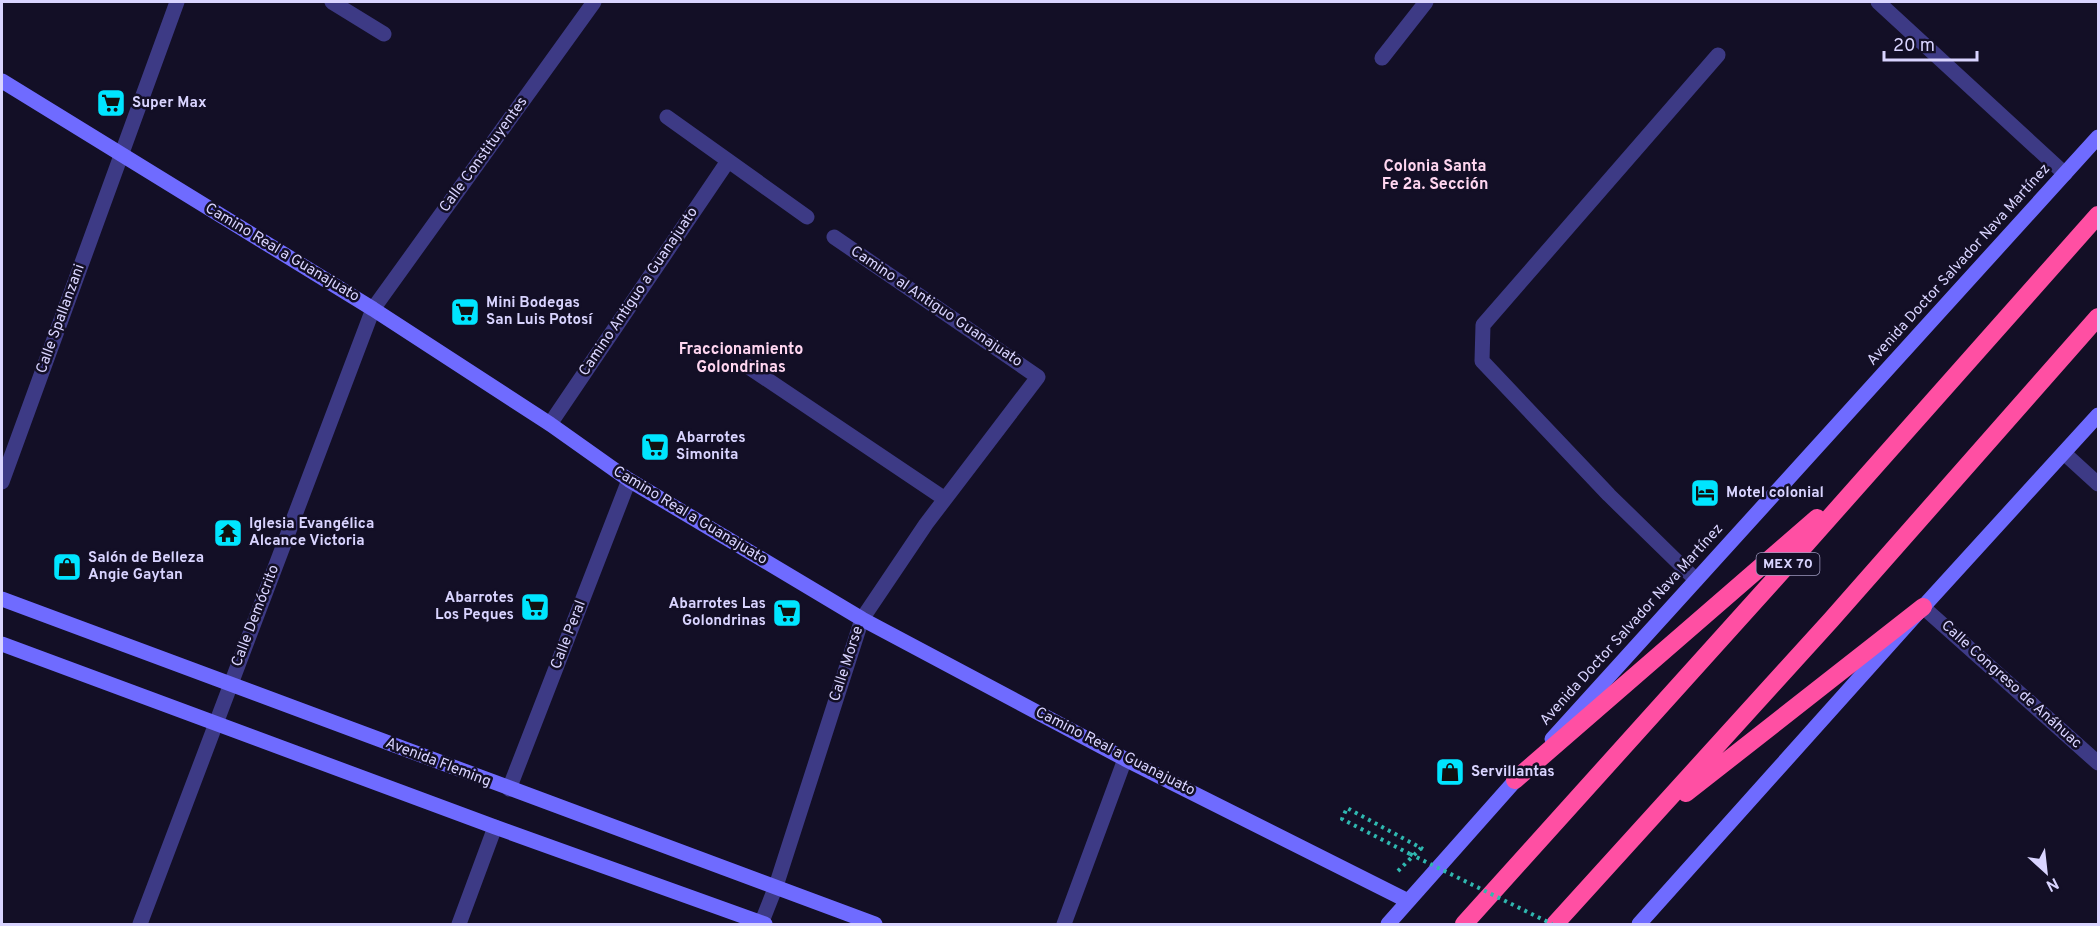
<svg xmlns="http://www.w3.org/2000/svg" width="2100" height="926" viewBox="0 0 2100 926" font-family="Overpass,sans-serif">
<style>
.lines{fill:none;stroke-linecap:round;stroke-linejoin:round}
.path{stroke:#2fb8b0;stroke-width:4;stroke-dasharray:3 4.5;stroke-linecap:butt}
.lane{stroke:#3d3a85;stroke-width:15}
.street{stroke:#3d3a85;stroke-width:15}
.secondary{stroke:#6f6bff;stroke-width:15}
.highway{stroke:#ff4fa3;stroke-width:18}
.path-bridge{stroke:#2fb8b0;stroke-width:4;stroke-dasharray:3 4.5;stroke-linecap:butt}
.labels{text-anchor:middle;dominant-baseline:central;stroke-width:5;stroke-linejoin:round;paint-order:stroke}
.shield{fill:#130f26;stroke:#9e99be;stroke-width:1.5}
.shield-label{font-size:14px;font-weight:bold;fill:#d9d4ff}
.poi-label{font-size:15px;font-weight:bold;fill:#d9d4ff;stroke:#130f26;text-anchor:start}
.street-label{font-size:15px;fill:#d9d4ff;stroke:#130f26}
.neighbourhood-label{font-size:16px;font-weight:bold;fill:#ffd6f0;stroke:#130f26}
</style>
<rect width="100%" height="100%" fill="#130f26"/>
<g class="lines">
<path class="path" d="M1410 854 1342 819 1347 808 1423 849
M1398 871 1421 848"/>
<path class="lane" d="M1696 580 1609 495 1482 361 1483 325 1718 55"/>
<path class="street" d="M332 2 384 34
M1878 2 2065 174
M1382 58 1426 2
M667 117 807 217
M747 366 945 499
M550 424 728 161
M2064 453 2098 484
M2 482 177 2
M1923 607 2098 763
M509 789 629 480
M140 924 373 309 594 2
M459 924 495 827
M761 924 776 886 862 619 926 524 1038 377 834 237
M1064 924 1125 759"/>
<path class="secondary" d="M2 81 373 309 550 424 629 480 862 619 1125 759 1408 901
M2 599 875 924
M2 644 495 827 765 924
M1552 739 2098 137
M1388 924 1522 773
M1639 924 1923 607 2098 415"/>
<path class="highway" d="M1515 780 1817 518
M1686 793 1923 607
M1464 924 1791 561 2098 215
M1555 924 1831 620 2098 317"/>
<path class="path-bridge" d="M1410 854 1552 924"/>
</g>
<defs>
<g id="supermarket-square" transform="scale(1.5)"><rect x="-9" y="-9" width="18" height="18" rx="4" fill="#00e5ff" stroke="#130f26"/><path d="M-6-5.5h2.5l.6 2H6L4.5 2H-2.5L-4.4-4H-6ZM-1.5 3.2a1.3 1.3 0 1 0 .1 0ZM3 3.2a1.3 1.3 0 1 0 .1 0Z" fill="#111"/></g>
<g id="hotel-square" transform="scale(1.5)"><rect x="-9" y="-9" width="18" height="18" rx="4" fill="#00e5ff" stroke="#130f26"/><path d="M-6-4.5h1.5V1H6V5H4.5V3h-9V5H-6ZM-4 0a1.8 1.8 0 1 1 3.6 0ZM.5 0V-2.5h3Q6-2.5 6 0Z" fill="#111"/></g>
<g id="temple-square" transform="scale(1.5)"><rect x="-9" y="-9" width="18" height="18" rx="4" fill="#00e5ff" stroke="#130f26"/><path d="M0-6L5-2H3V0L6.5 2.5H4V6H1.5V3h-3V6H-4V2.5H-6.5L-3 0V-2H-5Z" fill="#111"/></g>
<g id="shop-square" transform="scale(1.5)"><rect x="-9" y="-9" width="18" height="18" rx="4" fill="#00e5ff" stroke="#130f26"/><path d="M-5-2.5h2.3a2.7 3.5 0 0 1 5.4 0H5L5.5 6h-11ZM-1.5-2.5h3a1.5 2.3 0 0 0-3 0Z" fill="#111"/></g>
</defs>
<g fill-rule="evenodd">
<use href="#supermarket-square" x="111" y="103"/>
<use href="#supermarket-square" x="465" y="312"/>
<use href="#supermarket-square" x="655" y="447"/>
<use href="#hotel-square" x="1705" y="493"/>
<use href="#temple-square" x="228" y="533"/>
<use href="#shop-square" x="67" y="567"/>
<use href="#supermarket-square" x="535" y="607"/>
<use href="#supermarket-square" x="787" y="613"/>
<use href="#shop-square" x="1450" y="772"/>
</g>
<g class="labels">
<rect class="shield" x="1756.5" y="553" width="63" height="22" rx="4.5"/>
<g class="shield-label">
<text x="1788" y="564">MEX 70</text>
</g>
<g class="poi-label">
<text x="132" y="103">Super Max</text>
<text x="486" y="303">Mini Bodegas<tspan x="486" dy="17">San Luis Potosí</tspan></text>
<text x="676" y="438">Abarrotes<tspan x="676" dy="17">Simonita</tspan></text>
<text x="1726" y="493">Motel colonial</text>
<text x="249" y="524">Iglesia Evangélica<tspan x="249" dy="17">Alcance Victoria</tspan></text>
<text x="88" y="558">Salón de Belleza<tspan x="88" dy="17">Angie Gaytan</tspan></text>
<text x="514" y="598" text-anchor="end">Abarrotes<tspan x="514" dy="17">Los Peques</tspan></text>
<text x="766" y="604" text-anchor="end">Abarrotes Las<tspan x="766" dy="17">Golondrinas</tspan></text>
<text x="1471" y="772">Servillantas</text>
</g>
<g class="street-label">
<text transform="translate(484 155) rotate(-54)">Calle Constituyentes</text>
<text transform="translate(282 253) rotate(31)">Camino Real a Guanajuato</text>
<text transform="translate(1959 265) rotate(-48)">Avenida Doctor Salvador Nava Martínez</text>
<text transform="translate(639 292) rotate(-56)">Camino Antiguo a Guanajuato</text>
<text transform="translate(936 307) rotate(34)">Camino al Antiguo Guanajuato</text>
<text transform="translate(61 319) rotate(-70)">Calle Spallanzani</text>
<text transform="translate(690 516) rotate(31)">Camino Real a Guanajuato</text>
<text transform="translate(256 616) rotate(-69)">Calle Demócrito</text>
<text transform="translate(1632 625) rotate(-48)">Avenida Doctor Salvador Nava Martínez</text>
<text transform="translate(569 635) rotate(-69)">Calle Peral</text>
<text transform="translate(847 664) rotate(-72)">Calle Morse</text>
<text transform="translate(2011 685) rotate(42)">Calle Congreso de Anáhuac</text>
<text transform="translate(1115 752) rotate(27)">Camino Real a Guanajuato</text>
<text transform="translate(438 763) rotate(21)">Avenida Fleming</text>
</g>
<g class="neighbourhood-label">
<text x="1435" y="167">Colonia Santa<tspan x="1435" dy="18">Fe 2a. Sección</tspan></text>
<text x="741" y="350">Fraccionamiento<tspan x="741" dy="18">Golondrinas</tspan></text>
</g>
</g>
<rect width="2100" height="926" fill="none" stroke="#d9d4ff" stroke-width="6"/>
<g transform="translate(2046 872) rotate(153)" stroke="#130f26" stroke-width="4.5" paint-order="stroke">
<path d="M0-4.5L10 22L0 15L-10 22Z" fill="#d9d4ff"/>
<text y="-9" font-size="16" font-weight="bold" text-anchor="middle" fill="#d9d4ff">N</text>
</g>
<path d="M1884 51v9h93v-9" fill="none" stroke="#d9d4ff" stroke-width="3"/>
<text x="1893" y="51" font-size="18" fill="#d9d4ff" stroke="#130f26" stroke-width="4.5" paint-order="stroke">20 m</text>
</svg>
